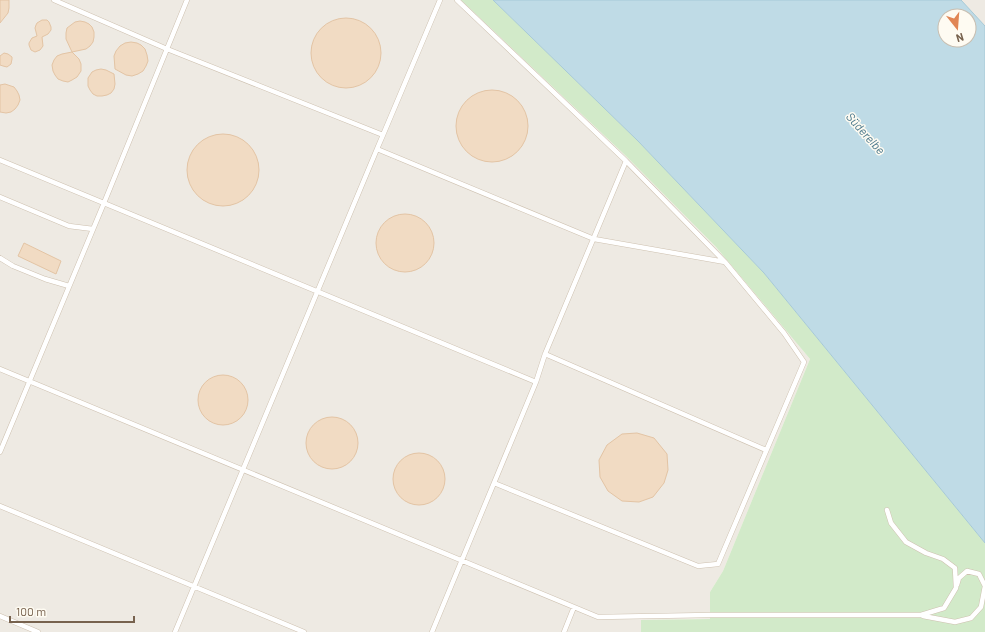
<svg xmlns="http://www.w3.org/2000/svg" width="985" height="632" viewBox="0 0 985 632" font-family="Barlow,sans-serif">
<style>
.industrial{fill:#eeeae3}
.green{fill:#d2eac9}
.water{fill:#bfdbe6;stroke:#a6c9d7;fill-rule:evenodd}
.building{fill:#f1dbc3;stroke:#e3c4a4}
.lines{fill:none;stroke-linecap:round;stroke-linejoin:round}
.service-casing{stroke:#cec1b0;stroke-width:5.5}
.service{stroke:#fff;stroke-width:4.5}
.labels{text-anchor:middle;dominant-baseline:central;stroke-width:3;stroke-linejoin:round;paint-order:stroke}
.water-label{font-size:12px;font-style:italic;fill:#48768a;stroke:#fefbf2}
</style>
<rect width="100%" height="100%" fill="#fcf8eb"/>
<path class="industrial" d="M0 0H462L626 156 716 247 810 359 723 571 710 592V619L641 620V632H0Z
M961 0H985V26Z"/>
<path class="green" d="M461 0H493L638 141 764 273 985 543V632H641V620L710 619V592L723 571 810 359 716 247 626 156Z"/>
<path class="water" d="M493 0H961L985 26V543L764 273 638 141ZM945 16H969V40H945Z"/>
<path class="building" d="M0 0H9V8L8 13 0 23Z
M311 53a35 35 0 1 1 70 0a35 35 0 1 1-70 0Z
M42 20H47L49 22 51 27V30L48 34 42 37 43 46 40 50 35 52 31 50 29 45V43L32 38 37 36 35 28 36 25 37 23Z
M80 21 85 22 89 24 92 27 94 32V37L93 42 90 46 86 49 72 52 79 59 81 64V71L77 77 72 80 68 82 63 81 58 79 55 75 53 71 52 65 54 60 57 56 62 54 72 52 66 39V33L67 28 75 22Z
M131 42 137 43 141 45 145 49 147 55 148 61 146 66 143 71 138 74 132 76 126 75 115 69 114 56 116 51 120 46 125 43Z
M4 53 8 54 12 57V59L11 64 7 67 3 66 0 65V56Z
M101 69 106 70 114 74 115 84 114 89 111 93 107 95 102 96H97L93 94 90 90 88 86V78L92 72 96 70Z
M5 84 14 87 17 91 19 95 20 100 18 105 15 109 11 112 6 113 0 112V85Z
M456 126a36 36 0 1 1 72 0a36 36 0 1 1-72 0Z
M187 170a36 36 0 1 1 72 0a36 36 0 1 1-72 0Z
M376 243a29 29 0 1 1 58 0a29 29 0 1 1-58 0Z
M24 243 61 261 56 274 18 256Z
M198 400a25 25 0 1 1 50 0a25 25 0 1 1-50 0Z
M306 443a26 26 0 1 1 52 0a26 26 0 1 1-52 0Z
M637 433 654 438 667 454 668 470 664 483 653 497 639 502 622 501 608 491 600 477 599 460 607 445 622 434Z
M393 479a26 26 0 1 1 52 0a26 26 0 1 1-52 0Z"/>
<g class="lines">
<g class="service-casing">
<path id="service" d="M54 0 167 49 383 135
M457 0 626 161 725 262 784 333 804 362 718 564 698 566 494 483
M377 149 594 239 725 262
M0 160 536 382
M0 197 69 226 93 229
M0 258 13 266 45 279 69 286
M545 354 766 450
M0 369 598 617 710 615H921L944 608 956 588 955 568 943 559 926 553 906 542 891 523 887 510
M0 452 104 203 187 0
M0 506 304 632
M0 616 38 632
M923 616 955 622 971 618 981 607 985 586 979 574 967 571 959 578 957 585
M175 632 377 149 383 135 440 0
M432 632 536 382 545 354 626 161
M564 632 574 607"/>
</g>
<use href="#service" class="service"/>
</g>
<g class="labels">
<g class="water-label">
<text transform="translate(866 133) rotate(48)">Süderelbe</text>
</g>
</g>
<g transform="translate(957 28) rotate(163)"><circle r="19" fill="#fefbf2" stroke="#c8beb0"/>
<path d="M0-3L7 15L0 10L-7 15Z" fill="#e18655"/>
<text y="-6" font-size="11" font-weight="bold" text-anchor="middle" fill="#77624e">N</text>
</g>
<path d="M10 616v6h124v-6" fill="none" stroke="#77624e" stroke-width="2"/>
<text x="16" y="616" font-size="12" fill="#77624e" stroke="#fefbf2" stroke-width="3" paint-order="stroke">100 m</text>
</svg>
